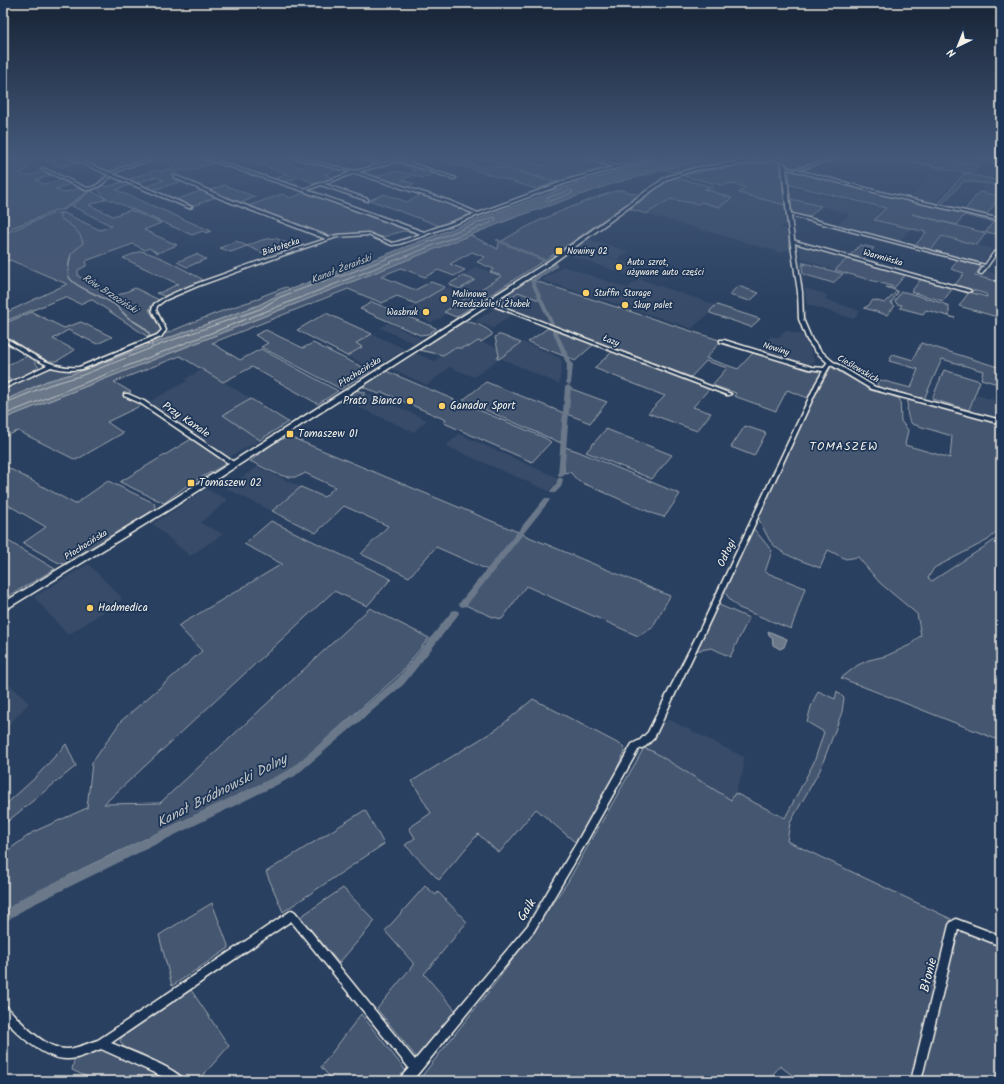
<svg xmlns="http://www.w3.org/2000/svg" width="1004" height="1084" viewBox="0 0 1004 1084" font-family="Kalam,sans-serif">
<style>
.built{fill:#374c69}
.green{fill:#445771;stroke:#9ca4ac}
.water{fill:#6a788a;stroke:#a1a8b0}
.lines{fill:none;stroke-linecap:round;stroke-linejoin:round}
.shore{stroke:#bdc1c2;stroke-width:1}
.stream-far1{stroke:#a1a8b0;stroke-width:1}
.stream{stroke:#a1a8b0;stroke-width:1.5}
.canal{fill:#6a788a;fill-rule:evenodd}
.minor-casing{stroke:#f4f1e8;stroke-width:3}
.tertiary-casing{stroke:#f4f1e8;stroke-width:3}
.secondary-casing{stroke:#f4f1e8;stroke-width:3}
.minor{fill:#1d3557;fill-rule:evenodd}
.tertiary{fill:#1d3557;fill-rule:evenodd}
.secondary{fill:#1d3557;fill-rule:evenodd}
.poi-dot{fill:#ffd166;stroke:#1d3557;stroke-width:1.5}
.labels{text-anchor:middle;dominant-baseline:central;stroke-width:3.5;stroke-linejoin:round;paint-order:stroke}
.far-street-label{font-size:9px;fill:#f4f1e8;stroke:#1d3557}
.far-poi-label{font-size:9px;fill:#f4f1e8;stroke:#1d3557;text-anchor:start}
.far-water-label{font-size:10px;font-style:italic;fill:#bdc1c2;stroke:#1d3557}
.poi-label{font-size:11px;fill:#f4f1e8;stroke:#1d3557;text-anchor:start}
.street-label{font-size:11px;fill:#f4f1e8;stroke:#1d3557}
.neighbourhood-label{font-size:12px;letter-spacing:1px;fill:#f4f1e8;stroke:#1d3557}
.near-street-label{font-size:13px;fill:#f4f1e8;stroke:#1d3557}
.near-water-label{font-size:14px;font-style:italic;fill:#bdc1c2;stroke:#1d3557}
</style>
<rect width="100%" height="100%" fill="#2a4060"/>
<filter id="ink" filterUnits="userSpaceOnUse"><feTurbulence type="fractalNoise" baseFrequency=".025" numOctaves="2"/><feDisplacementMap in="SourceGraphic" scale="8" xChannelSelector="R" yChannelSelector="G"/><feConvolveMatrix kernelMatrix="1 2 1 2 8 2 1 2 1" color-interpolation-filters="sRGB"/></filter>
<g filter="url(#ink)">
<path class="built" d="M509 157H550L549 161 543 166Z
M887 157H966L963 161 980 164 973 173H965Z
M932 174 956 179 935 203 909 198Z
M987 182 1001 185V197L979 192Z
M729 183 746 188 739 193 785 205 787 225 780 227 788 229 790 250 784 251 782 253 646 214 670 199 684 203 701 202 719 207 732 197 704 189Z
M790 188 886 209 875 220 911 228 899 242 837 225 850 214 791 199Z
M942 236 993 249 984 262H978L931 250Z
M589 239 596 241 629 252 617 259 578 246Z
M801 244 848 258 835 270 802 259 799 245Z
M578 251 597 257 601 255 650 271 639 279 716 305 710 311V313L693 327 694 329 542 280 563 266 627 288 639 279 572 256Z
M476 267 502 276 473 294 460 289 475 280 463 276Z
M979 269 1001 275V283L975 275Z
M445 287 468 297 444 311 447 313 442 316 443 317 433 321V323L404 311Z
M805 288 828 295 825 299 860 311 854 319 809 305 807 304Z
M518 292 539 300 550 324 500 305Z
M495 308 513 314 493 328 475 321Z
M388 323 422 339 414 343 380 328Z
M785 330 804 336 815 362 809 364 758 350 771 336 778 338Z
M372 334 405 349 373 369 347 356 362 347 355 343Z
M478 341 498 348 499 356 497 358 499 359 474 377 450 367 427 385 392 369 415 353 434 361 454 348H462L466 346 469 347Z
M523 342 560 358 562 362 559 384 500 358Z
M203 369 251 399 223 415 260 440 229 457 147 403 187 381 185 379Z
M366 393 427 420 414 432 351 404Z
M976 395 1001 402 999 418 970 410Z
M459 434 556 477 557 481 549 491 446 446Z
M258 467 301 487 272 511 225 488Z
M206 489 228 500 200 523 223 534 190 556 153 524Z
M88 564 122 598 120 601 68 635 34 597Z
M3 678 29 703 3 731Z
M670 720 744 757 743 771 732 801 654 752 644 748 660 723Z"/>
<path class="green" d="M3 157H29L28 169 19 173 27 176 43 172 51 175 36 180 44 184 61 180 71 184 55 189 63 193 80 188 88 191 62 210H55L38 218 3 231V179L5 178 8 162 3 163Z
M57 157H65L78 163 61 167 46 161Z
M152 157H172L185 162 199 158 213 163 188 171 183 170 170 174 174 176 172 178 184 181 152 190 144 187 164 180 155 177 137 183 129 179 156 170 160 172 176 167Z
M240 157H269L303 168 306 162 338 169 325 175 335 178 318 184 298 177 283 183 273 179 287 174Z
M431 157H447L484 168 491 165 554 182 481 158 509 157 543 166 549 161 550 157H578L607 165 608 167 556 182 537 189Z
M660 157H671L595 178 556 190 540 192 599 173Z
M711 157H762L672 172 664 169Z
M786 157 789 158 836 157 794 168 788 167 783 159Z
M887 157 943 167 947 162 962 165 966 164 964 163V162L942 157 980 164 973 173H965Z
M774 160 779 162 782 165V184L785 205 739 193 745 187 729 183 721 185 680 175Z
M393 162H401L436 173 423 178 413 175 402 180 415 184 407 187 374 177 395 171 408 174 416 170Z
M789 169 888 195 1001 221V235L986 232 993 222 964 215 957 225 912 214 986 233 977 245 942 236 931 250 915 246 926 232 874 220 886 208 790 185Z
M964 173 1001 181V185L964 181 942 204 965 210 979 192 1000 196 988 213 985 215 938 204Z
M673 177 713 187 705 189 732 198 719 207 701 202 698 204 670 199 646 214 630 209Z
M125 181 132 184 116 190 211 231 206 233 203 231 192 235 104 197 97 188 103 185 107 187Z
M224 185 255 197 240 203 208 191Z
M203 190 216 197 193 206 175 200Z
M622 190 639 195 565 247 487 297H481L473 294 502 276 490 272 494 269 477 262 485 257 472 252 450 264 465 270 454 276 438 270 425 277 401 268 381 276 415 290 431 282 445 287 416 304 397 296 382 303 348 289 212 343 240 360 261 349 338 391 318 404 252 367 223 382 180 356 114 382 131 392 123 397 129 398 142 405 107 422 123 433 76 460 18 431 8 435 3 439V419L470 235 498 249 499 243C534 220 573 206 612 192Z
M91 191 106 199 89 205 113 216 130 210 161 223 144 230 177 245 158 253 149 248 145 250 133 244 88 260 86 262V266L78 270V276L114 297 135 288 159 300 151 306 149 310 161 328V331L155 337 151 339 91 299 80 304 65 297 3 322V314L67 284 10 260 3 263V234L54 213H64L100 230 112 226 72 206Z
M306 192 418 233 403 231 383 237 362 233 328 237 248 206 282 194 291 198Z
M384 194 407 202 421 195 429 196 473 214 440 226 370 200Z
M791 199 821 206 808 218 796 215 792 213Z
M275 238 294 246 267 255 247 246 231 252 220 248 236 241 247 246 262 240Z
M860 245 874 248 864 259 850 255Z
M141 251C162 256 182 269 202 279V282L164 296 156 293 162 292 178 284 123 258Z
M196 254 206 259 187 267 177 262Z
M848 258 906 274 895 287 835 270Z
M958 260 981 266 975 276 1001 282V318L959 306 969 292 987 297 986 294 955 285 964 273 951 269Z
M802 263H805L843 274 833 283 803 274 802 265H806Z
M463 276 475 280 460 289 450 285 449 284Z
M529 279 719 340 720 342 706 358 738 369 753 353 822 371 808 398 787 390 776 411 734 396 736 393 712 385 727 368 706 361 691 377 553 325 542 301 518 292 500 305 494 303Z
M921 279 953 288 943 301 911 292Z
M738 286 759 293 750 301 729 295Z
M286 287 290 289 276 295V296L259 305 163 340 79 372 47 381 3 401V389C16 383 40 370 53 368 66 367 70 373 85 368 143 344 201 316 261 298L262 296Z
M886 287C890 287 895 288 898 292L891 303 895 306 887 315 864 308 869 305 873 300 885 303 897 291Z
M901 292H905L942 303 949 306V316L955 318 926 310 923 314 900 308 902 305 897 304 895 301Z
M468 297 477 300 478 303 456 317 444 312Z
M372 302 436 328V329L428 334 420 335 360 309Z
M716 305H717L760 319 751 327 710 313V311Z
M32 312 64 328 81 322 112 337 97 344 68 330 53 339 75 350 57 361H48L3 336V324Z
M326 313 372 334 356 343 362 347 347 356 297 330Z
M464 322C472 321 486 327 492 333V335L481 342 478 341 469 347 466 346 462 348H454L443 355 419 350Z
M548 328 553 330 564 356 528 342Z
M266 330 303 348 313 343 370 371 341 389 261 347 268 343 255 335Z
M556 331 593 345 575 361 567 356Z
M498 335H501L521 343 499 359H497L499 355 495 337Z
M921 343 1001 368V385L981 379 983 371 942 359 924 399 878 387 877 383 880 380 911 388 918 369 889 361 893 354 913 360Z
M612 352 709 389 693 407 711 413 697 431 648 413 665 396 594 368Z
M27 356 33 359 40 369 6 386 4 383 11 380 3 376V367Z
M831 367 861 384 900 399 901 421 908 430 905 445 950 458 952 436 912 424C906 417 907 408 908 401L911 400 1001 424V528L988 540 934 568 928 578 932 581 1001 536V741L841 678 858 665 869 660 886 656 910 645 921 635 917 614 880 583 858 557 846 559 828 550 820 568C804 561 781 556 770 541 766 534 762 525 758 518L813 399Z
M944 370 980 381 969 410 932 399Z
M386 371 545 438 551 442 532 462 444 423 446 420 382 392 379 394 363 387V386Z
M486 382 564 413 561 443 463 400Z
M569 388 607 402 590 423 567 414Z
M356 390 366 393 351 404 341 400Z
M251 399 288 422 260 440 223 415Z
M745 426 766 433 754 456 731 447Z
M606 429 672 455 652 479 586 452Z
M288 436 518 532 488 570 436 547 409 577 361 554 388 526 344 506 316 533 272 511 301 487 324 497 335 487 305 473C290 485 266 468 250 461L273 444Z
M193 438 227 463 217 469 189 484 164 503 120 482Z
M565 447 577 451 680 494 666 515 664 517 654 514 578 481 570 472 564 473Z
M3 465 75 504 108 481 154 503 155 506 152 511 64 564 57 562 23 543 46 527 3 502Z
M271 521 391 579 367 606 334 591 104 804 160 803 370 608 429 638 399 675 291 770 84 868 22 900 3 913V854L33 832 87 808 92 763 121 721 202 651 178 626 282 564 244 544Z
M753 528 772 551 765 572 805 588 791 629 739 608 731 601 724 591Z
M522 534 670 596 652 628 638 636 526 586 502 619 493 617 465 605Z
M3 538 55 569 7 597 3 595Z
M717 604 749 618 730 657 712 648 694 651Z
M818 691 835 699 837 691 844 698 842 712 820 770 790 823 787 841 951 919 912 1081H800L780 1066 767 1081H418L500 977 567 883 644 748 654 752 731 800 735 793 785 818 814 762 824 732 807 722 811 707Z
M533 699 623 746 625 751 611 781 576 843 536 809 499 853 478 834 439 880 405 845 415 838 409 828 431 813 412 781 497 729Z
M66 744 76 766 3 825V807L35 778Z
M365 810 384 844 283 912 266 872Z
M425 886 436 895 438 892 467 922 424 974 457 1012 417 1058 377 1009 414 964 385 931Z
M343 888 375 921 339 963 300 917Z
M212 903 229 948 172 986 159 935Z
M956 928 1001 946V1081H918Z
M191 990 229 1046 198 1081H192L142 1054 124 1047 120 1041 122 1037Z
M361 1014 406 1071 399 1081H325L329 1076 321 1067Z
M98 1048 154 1071 166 1081H96L72 1070 74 1061Z"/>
<path class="water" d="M671 157H711L615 183 519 216 3 419V401L47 381 79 372 163 340 259 305 276 296 275 295 338 271 341 272C450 230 557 185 671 157Z
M768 631 787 639 784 647 780 649 773 645 772 637 769 635Z"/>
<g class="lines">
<path class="shore" d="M571 190 573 191 572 193 548 202 546 201 547 198Z
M3 404 49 385 80 376 164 343 260 309 280 297 337 276H342L480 222 494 217 496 218 495 221 3 415"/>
<path class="stream-far1" d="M109 171 122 163 148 157
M92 188 107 173
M64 210 88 192
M60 213V218C70 225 80 230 83 243L71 254 70 259"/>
<path class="stream" d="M70 258C69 264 67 271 69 277 74 287 104 297 114 304 120 308 124 315 130 319 144 328 150 328 152 346"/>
<path class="canal" d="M496 239H498L549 261 545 262 496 241Z
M551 262H555L557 265V267L537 280H533V278L553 265 551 263Z
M530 280 534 281 554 324V325L550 324 530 281Z
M552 329 556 330 573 365 571 384 569 385 566 383 567 365 552 330Z
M568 385 571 387 564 475 561 477 558 475 565 387Z
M558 478H562L563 480 561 487 555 493H551L550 491 556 484Z
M545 498H547L550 500 466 606 463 607 460 606 459 604 460 602Z
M455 610 458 611 459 613 458 615 404 684 295 776 30 906 3 923V912L22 898 289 770 398 678 452 611Z"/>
<g class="minor-casing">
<path id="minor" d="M68 157H72L111 173 125 166 150 159V161L127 167 113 174 192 207 189 208 111 176C103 183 97 190 86 190L41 169 43 168 87 188C96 188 102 181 109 175Z
M200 157H204L304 189 352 172 290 157H295L355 171 379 165 356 157H361L381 164 399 159 456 178 454 179 399 161 358 172 450 201 478 213 570 179 614 167 582 157H587L617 166 650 157H655L572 181 427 234 426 235 399 244 392 245 368 235 337 237 281 256 198 286 165 300 157 306 156 310 166 330 161 337 82 369C71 371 62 370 51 367L3 389V386L47 365 29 356 3 340V337C10 340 16 344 22 348 41 360 57 369 79 367L157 335 162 330 152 310 154 304C174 291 198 283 221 275 256 262 291 250 326 239L219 198 175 178V176H177L221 196 329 237 337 235 368 233 392 243 397 242 421 234 303 191ZM355 173 448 203 475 214 424 232 307 190 321 185 368 201V199L324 184Z
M835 157H840L798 170 885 193 1001 219V221L885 195 784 168 785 167 795 170Z
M973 157H979L1001 161V163Z
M789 213 985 265 994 252H1001V254H996L982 274H981L979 273 984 266 788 215V213Z
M792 240 970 290 971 291 968 292 791 242 790 241Z
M486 301H488L731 394 729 395H727L486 303Z
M720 340H724L812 367 824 368 828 361H832V362L820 383 708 625 654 738 646 746 638 750 583 848 534 931 412 1081H400L401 1077 409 1068 291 921 111 1043C125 1049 179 1069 184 1081H170L161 1076 101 1049C90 1053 79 1059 68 1059 44 1060 18 1034 3 1018V1006L7 1007C21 1022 45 1050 68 1049 78 1048 88 1043 98 1040L292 910 295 912 415 1060 528 925 577 842 632 744 640 740 648 732 702 625 816 383 823 371 809 369 720 342Z
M124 394H128L144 401 235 463 236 464 235 465H231L140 403 124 396Z
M956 919 1001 936V946L958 929 921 1081H911L949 925 951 922Z"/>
</g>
<g class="tertiary-casing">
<path id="tertiary" d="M771 157C778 157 782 160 786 166L792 225 802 292 803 319 812 340 820 350 832 361 875 387 1001 420V424L871 389 828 363 816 352 807 340 799 319 798 292 788 225 782 166 780 162Z"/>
</g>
<g class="secondary-casing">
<path id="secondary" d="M776 157H784L768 161 695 170 668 179 550 265 170 509 3 611V603L164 505 546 263 666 177 695 168Z"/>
</g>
<use href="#minor" class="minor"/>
<use href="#tertiary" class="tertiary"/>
<use href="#secondary" class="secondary"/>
</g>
</g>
<linearGradient id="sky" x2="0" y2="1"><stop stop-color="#172335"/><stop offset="0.51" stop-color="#44597a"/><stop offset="1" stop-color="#44597a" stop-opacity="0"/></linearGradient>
<rect width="1004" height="309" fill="url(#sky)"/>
<g class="poi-dot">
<rect x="555" y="247" width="8" height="8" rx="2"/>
<circle cx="619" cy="267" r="4"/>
<circle cx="586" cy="293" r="4"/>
<circle cx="444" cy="299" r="4"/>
<circle cx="625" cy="305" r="4"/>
<circle cx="426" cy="312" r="4"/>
<circle cx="410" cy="401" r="4"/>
<circle cx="442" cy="406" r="4"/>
<rect x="286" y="430" width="8" height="8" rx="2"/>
<rect x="187" y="479" width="8" height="8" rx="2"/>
<circle cx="90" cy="608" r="4"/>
</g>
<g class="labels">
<g class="far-street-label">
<text transform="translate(281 247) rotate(-19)">Białołęcka</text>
<text transform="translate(883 258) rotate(16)">Warmińska</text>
<text transform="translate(611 341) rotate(21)">Łazy</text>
<text transform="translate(776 349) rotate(17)">Nowiny</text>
<text transform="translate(858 369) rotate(30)">Cieślewskich</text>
<text transform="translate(360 372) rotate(-32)">Płochocińska</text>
<text transform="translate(86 545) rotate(-32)">Płochocińska</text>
</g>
<g class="far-poi-label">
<text x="567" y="251">Nowiny 02</text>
<text x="627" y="262">Auto szrot,<tspan x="627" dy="10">używane auto części</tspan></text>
<text x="594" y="293">Stuffin Storage</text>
<text x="452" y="294">Malinowe<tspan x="452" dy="10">Przedszkole i Żłobek</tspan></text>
<text x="633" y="305">Skup palet</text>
<text x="418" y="312" text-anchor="end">Wasbruk</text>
</g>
<g class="far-water-label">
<text transform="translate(341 269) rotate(-21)">Kanał Żerański</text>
<text transform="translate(110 294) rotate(33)">Rów Brzeziński</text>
</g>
<g class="poi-label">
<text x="402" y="401" text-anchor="end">Prato Bianco</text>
<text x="450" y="406">Ganador Sport</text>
<text x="298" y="434">Tomaszew 01</text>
<text x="199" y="483">Tomaszew 02</text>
<text x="98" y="608">Hadmedica</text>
</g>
<g class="street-label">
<text transform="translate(186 420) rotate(34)">Przy Kanale</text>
<text transform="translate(727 553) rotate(-65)">Odłogi</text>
</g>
<g class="neighbourhood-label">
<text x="844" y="446">TOMASZEW</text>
</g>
<g class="near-street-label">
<text transform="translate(527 910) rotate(-58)">Gaik</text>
<text transform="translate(929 975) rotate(-76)">Błonie</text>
</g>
<g class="near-water-label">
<text transform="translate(222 791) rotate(-27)">Kanał Bródnowski Dolny</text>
</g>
</g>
<rect width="1004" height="1084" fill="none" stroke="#1d3557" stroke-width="16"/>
<rect x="8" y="8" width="988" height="1068" fill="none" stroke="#f4f1e8" stroke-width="1.5" filter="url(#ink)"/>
<g transform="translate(958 46) rotate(223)" stroke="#1d3557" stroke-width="3" paint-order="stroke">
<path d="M0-3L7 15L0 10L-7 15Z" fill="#f4f1e8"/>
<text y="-6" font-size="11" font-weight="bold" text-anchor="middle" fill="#f4f1e8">N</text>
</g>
</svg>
